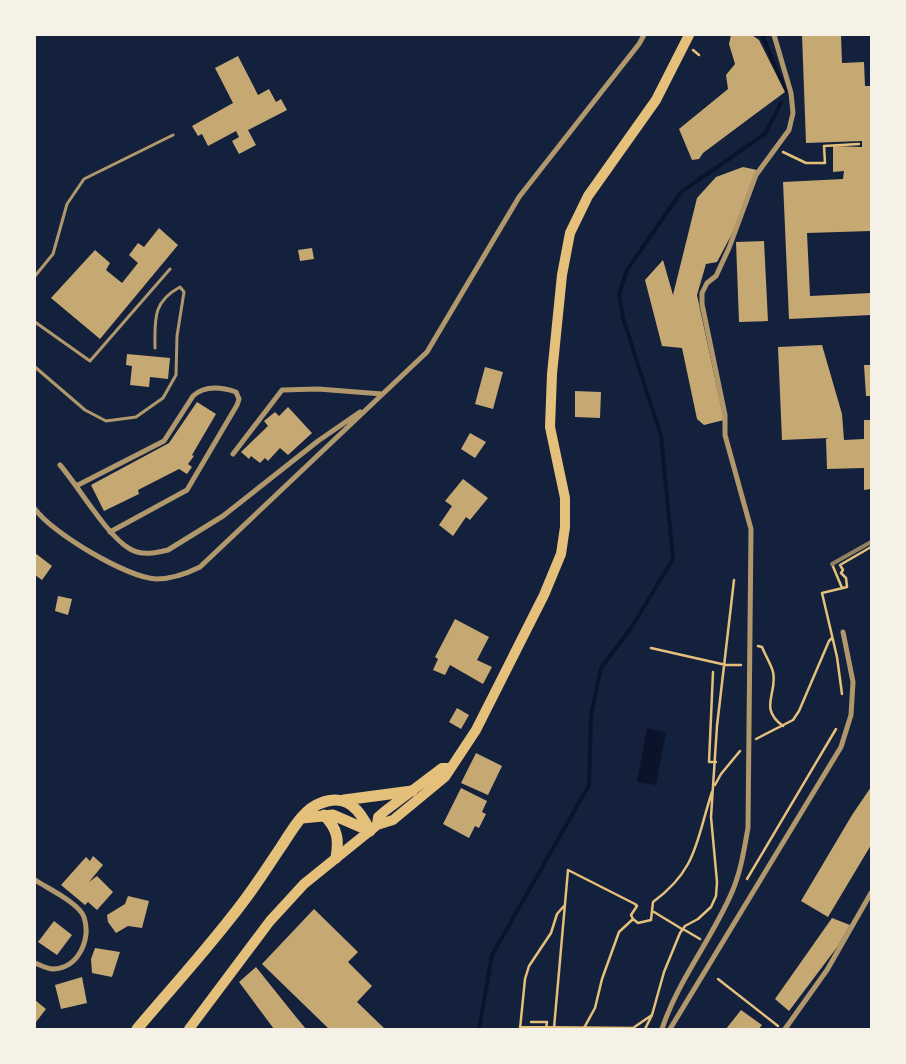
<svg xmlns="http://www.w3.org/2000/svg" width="906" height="1064" viewBox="0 0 906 1064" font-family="'Work Sans',sans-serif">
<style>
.water{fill:#0b132b}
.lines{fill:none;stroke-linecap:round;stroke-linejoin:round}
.stream{stroke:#0b132b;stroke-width:4}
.building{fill:#c6a872}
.path{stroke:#e5c07b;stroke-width:2.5}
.service{stroke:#b1986c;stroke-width:3}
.minor{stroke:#b1986c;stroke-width:5}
.secondary{stroke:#e5c07b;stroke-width:10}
.primary{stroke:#e5c07b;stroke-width:11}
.rail{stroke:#918062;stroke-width:4}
</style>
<rect width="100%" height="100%" fill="#14213d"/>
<path class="water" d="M647 728 666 732 656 785 637 782Z"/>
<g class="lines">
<path class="stream" d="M762 35 786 91
M479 1029 492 955 589 785 591 715 601 668 631 628 673 559 661 436 623 318 619 294 627 270 681 192 765 134 781 103"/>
</g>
<path class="building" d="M731 35H752L759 40 785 92 703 153 699 159 692 160 679 129 728 89 726 75 735 64 729 44Z
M802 35H841L842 63 864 62 865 86H871V231L807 233 810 296 871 293V315L789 319 783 182 843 179 844 171 833 172V146L862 147V141L806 143Z
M238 56 258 95 269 89 276 102 281 99 287 110 248 130 256 145 239 154 232 141 239 137 236 131 208 146 202 134 198 136 192 126 233 103 215 68Z
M743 167 757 170 734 230 717 262 706 264 697 295 724 420 704 425 697 419 682 348 662 346 645 280 663 260 673 295 697 198 716 177Z
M159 228 178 245 100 339 51 298 95 250 110 263 106 270 122 283 138 263 129 255 138 243 144 247Z
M764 241 768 321 739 322 736 242Z
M312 248 314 259 300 261 298 250Z
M822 345 842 414 844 440 864 439V420H871V489L864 490V468L827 469 826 439 829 438 782 440 778 347Z
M127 354 170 358 168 379 150 377 149 387 130 385 132 366 126 365Z
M864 365H871V396H866Z
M485 367 503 372 493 409 475 404Z
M575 391 601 392 600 418 575 417Z
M197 402 216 414 192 455 194 456 188 464 192 467 187 474 179 469 138 490 139 494 104 511 91 485 169 443Z
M288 407 312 433 288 455 280 448 268 461 265 458 260 463 251 456 249 459 241 452 268 426 264 421 275 412 279 416Z
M470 433 486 442 475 458 461 449Z
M463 479 488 498 470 520 466 517 453 536 439 525 452 506 445 501Z
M35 553 52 566 42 580 35 575Z
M58 596 72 599 68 615 55 611Z
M455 619 489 637 477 660 492 667 483 684 450 665 445 675 433 670 438 659 435 657Z
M457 708 469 715 461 729 449 722Z
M476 753 502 766 488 795 461 783Z
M871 787V845L828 917 801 901 852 815Z
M461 788 487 801 482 812 486 814 479 828 475 826 469 838 443 824Z
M93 856 103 865 89 882 97 876 113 892 97 910 88 902 85 905 61 885 86 857 90 861Z
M128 896 149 901 142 928 128 926 116 933 108 922 107 915 125 904Z
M314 909 358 952 348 962 372 986 357 1002 385 1029H329L262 964Z
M832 918 850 925 838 946 789 1011 775 999Z
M54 921 72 935 57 955 38 942Z
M95 948 120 952 112 977 92 973 91 959Z
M256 967 296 1017 306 1029H274L239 982Z
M82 977 87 1003 61 1009 55 985Z
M35 1000 46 1009 36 1022 35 1021Z
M741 1010 762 1025 759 1029H726Z"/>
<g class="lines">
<path class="path" d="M693 50 699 55
M783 152 806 163H825L824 146 859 144
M832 564 842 588
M758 646 762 647C765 655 771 664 773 672 778 693 758 708 783 726
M651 648 726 665H741
M713 672 709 762H716
M842 694 837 657 822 593 847 587 846 578 841 573 843 570 840 565 871 547
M756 739 793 720 799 711 829 641 832 638
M715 785 721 774 740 751
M747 879 836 729
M654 912 682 929
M683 929 700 939
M718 979 778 1026
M531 1022H547L546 1029
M520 1027 633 1028 652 1015 664 972 680 933 685 926 698 919 711 907 716 896 717 882 711 817 717 726 734 580
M554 1028 568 870 635 904 637 906 631 915 633 919
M584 1028 595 1008 602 979 619 932 633 919 638 923 651 920 653 902C698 869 696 840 712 792
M520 1029 525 979 529 966 551 933 557 914 564 906
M645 1029 652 1015"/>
<path class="service" d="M35 276 53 254 67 204 84 179 173 135
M35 322 90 361 170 269
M35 367 85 410 106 421 136 417 163 398 176 375 177 336 184 292 180 287C152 302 155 320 155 348"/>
<path class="minor" d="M233 454 282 390 318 389 382 394
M60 465C79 487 107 536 130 549 142 556 156 553 168 550L223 516 318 441 360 412
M78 485 164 441 193 396C205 385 221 387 236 392L239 399 237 405 187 490 110 532
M35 509C52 533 126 577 156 579 172 579 186 574 200 567L427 352 519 197 639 44 644 35
M35 880C47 888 79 903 84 917 91 939 79 968 53 969 48 969 40 965 35 963
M662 1029C678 980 712 939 732 892 741 871 744 850 748 828L751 529 725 435V415L702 304V293L707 283 716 276 729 248 756 175 789 130 793 113 791 93 774 35
M670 1029 841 747 851 715 853 682 843 632
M785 1029 827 970 871 893"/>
<path class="secondary" d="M377 825 378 817 385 811 442 768H450
M189 1029 270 921 304 884 377 825 393 820 445 777 476 730 544 595 561 554 565 527V498L550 427 552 374 562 275 570 233 588 196 656 100 689 35"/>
<path class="primary" d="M344 800 412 791
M324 815C338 829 339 840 336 858
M302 818 333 815 370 831
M137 1029C174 985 215 941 249 894 260 879 270 863 281 847 291 832 303 809 321 803 347 793 360 810 370 831"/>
<path class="rail" d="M832 564 871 542"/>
</g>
<rect width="906" height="1064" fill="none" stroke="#f6f1e7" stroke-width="72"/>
</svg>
